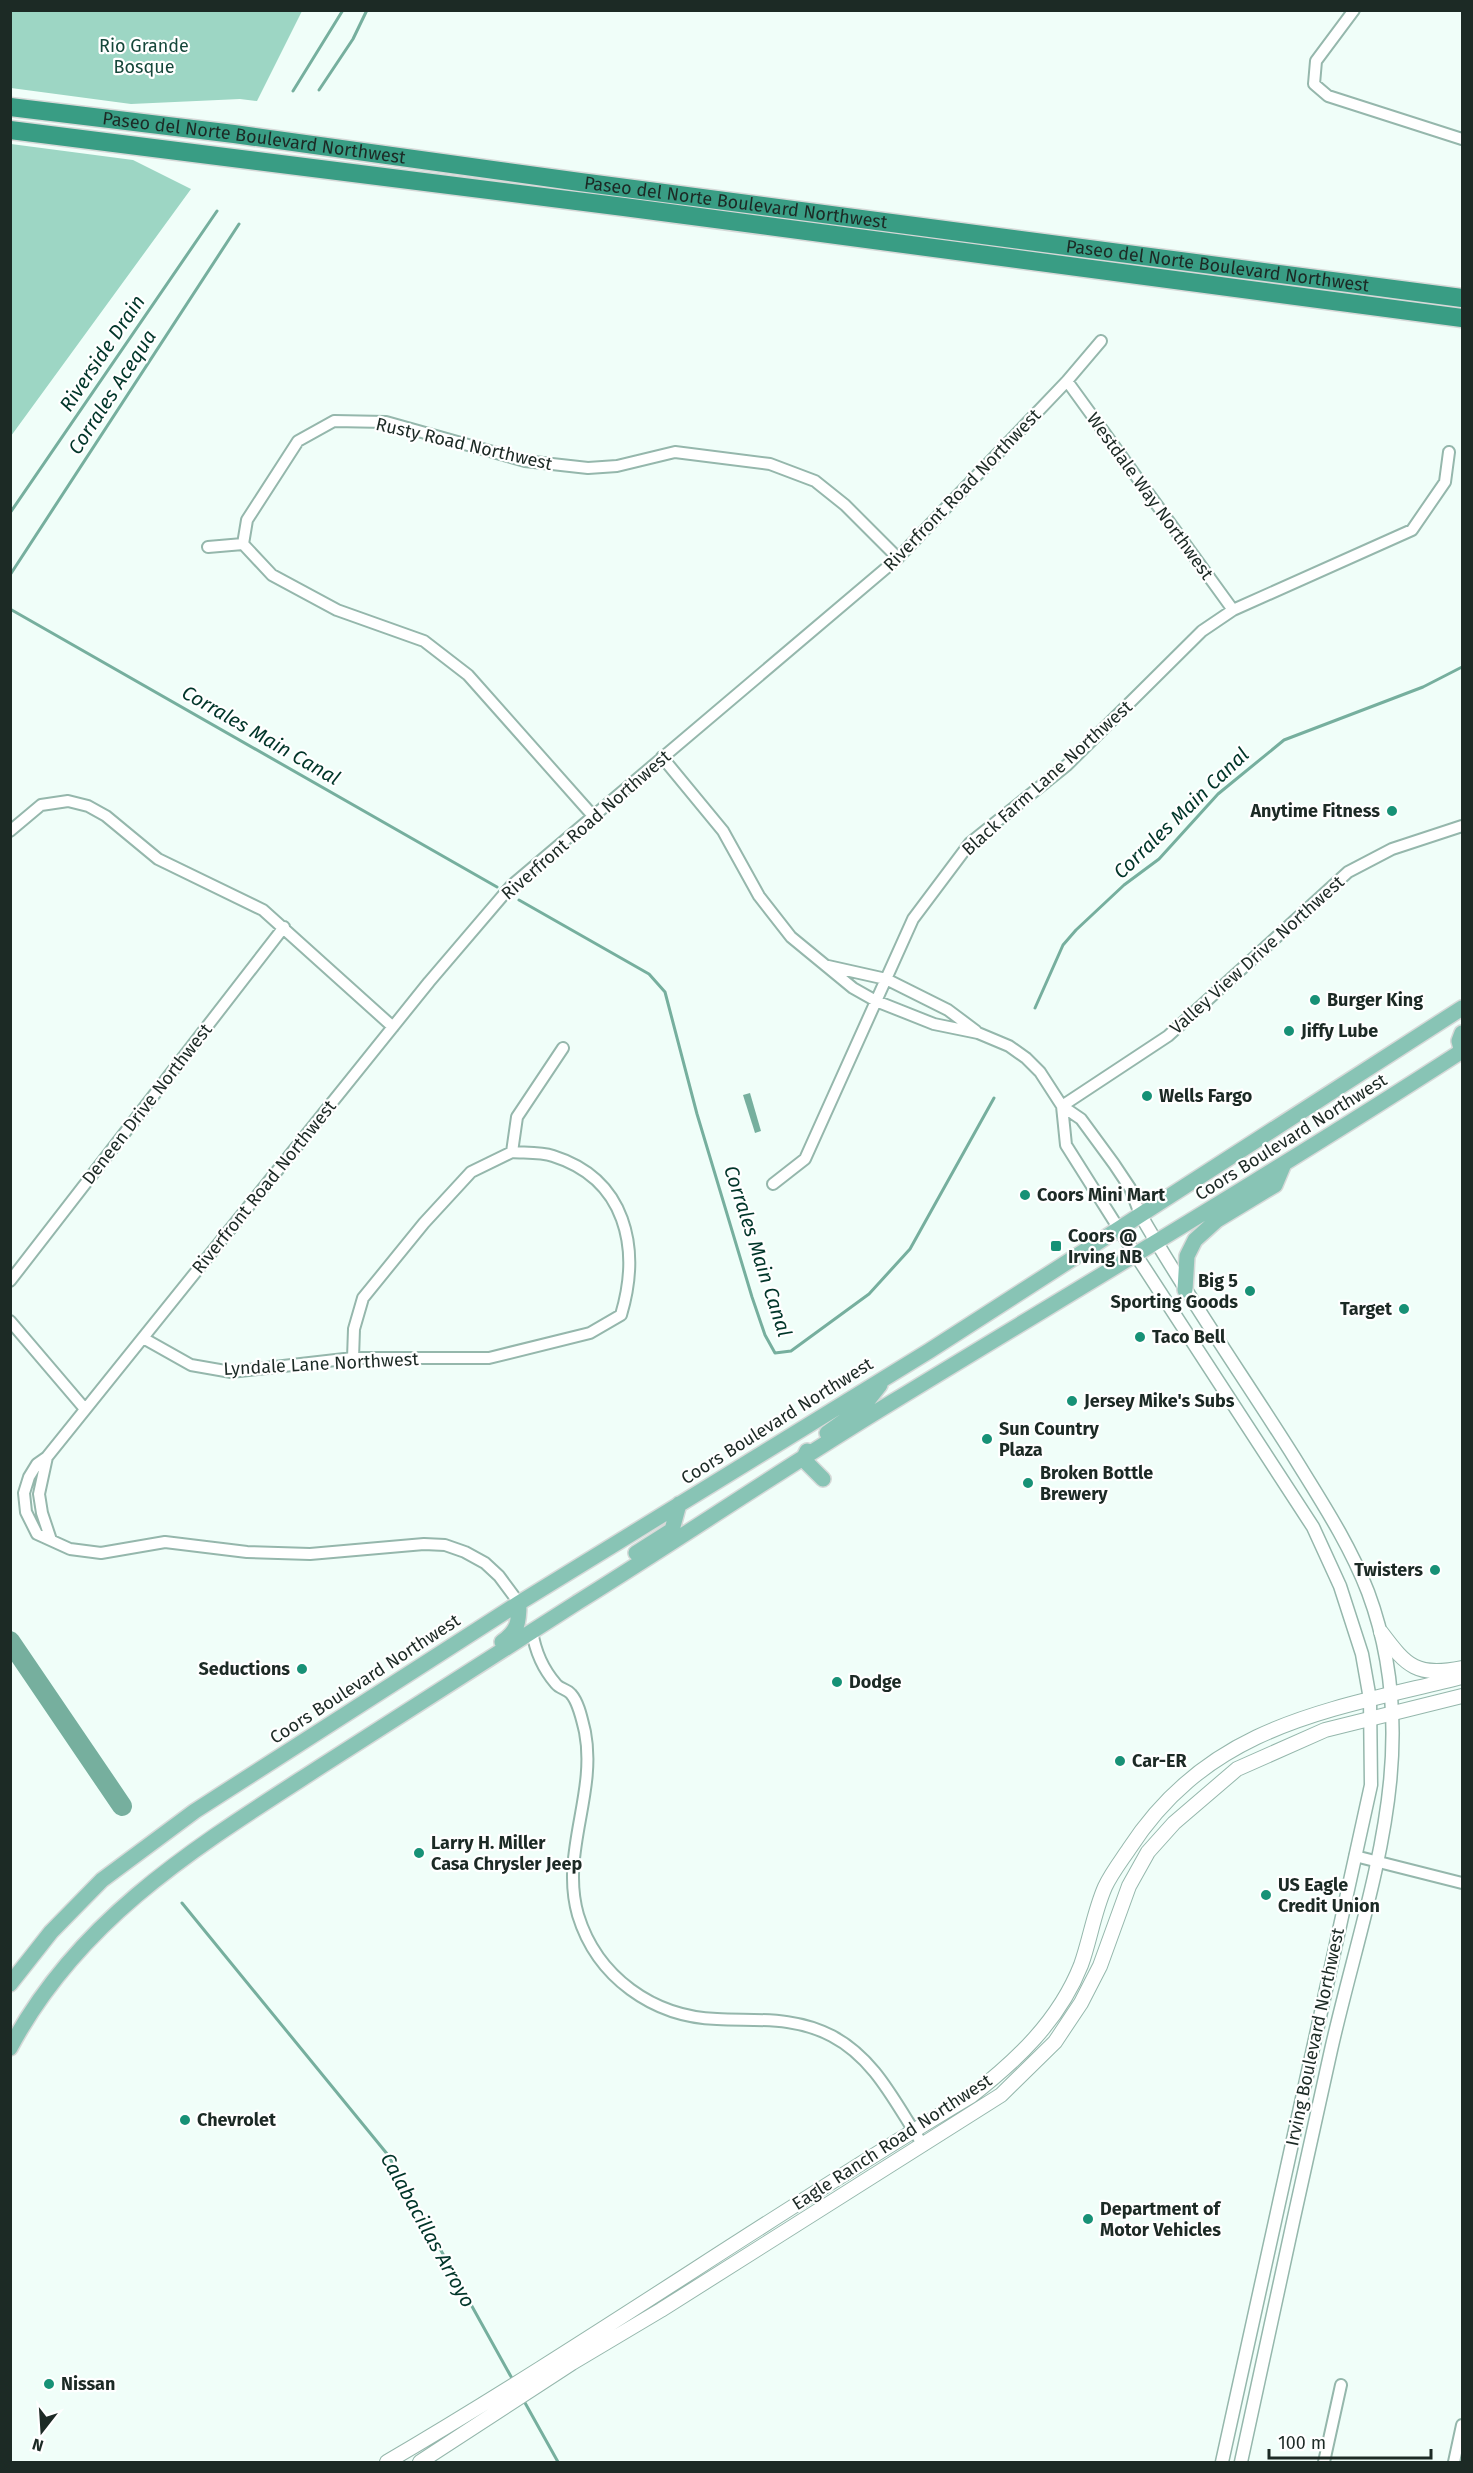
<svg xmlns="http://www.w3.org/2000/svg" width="1473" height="2473" viewBox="0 0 1473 2473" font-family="'Fira Sans',sans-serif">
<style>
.green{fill:#9dd6c4}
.water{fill:#76af9e}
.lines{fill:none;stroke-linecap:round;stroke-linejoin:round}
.stream{stroke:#76af9e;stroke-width:3}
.river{stroke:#76af9e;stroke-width:20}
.minor-casing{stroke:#95b7ac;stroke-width:14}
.tertiary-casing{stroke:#95b7ac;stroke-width:15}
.secondary-casing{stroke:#95b7ac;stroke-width:16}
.primary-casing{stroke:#d6d9d8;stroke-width:18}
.motorway-casing{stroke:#d6d9d8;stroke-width:21}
.minor{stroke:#fff;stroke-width:10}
.tertiary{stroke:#fff;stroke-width:12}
.secondary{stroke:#fff;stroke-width:14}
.primary{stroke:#88c4b5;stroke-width:15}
.motorway{stroke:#399d84;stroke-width:18}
.poi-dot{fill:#179176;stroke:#fff;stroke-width:2}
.labels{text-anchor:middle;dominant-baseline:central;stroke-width:4.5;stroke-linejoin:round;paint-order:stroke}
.park-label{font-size:18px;fill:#15473a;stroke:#fff}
.street-label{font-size:18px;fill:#1c2a25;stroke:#fff}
.poi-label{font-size:18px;font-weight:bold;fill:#1c2a25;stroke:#fff;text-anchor:start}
.water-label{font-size:20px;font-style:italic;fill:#003529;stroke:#fff}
</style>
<rect width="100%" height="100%" fill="#f0fef9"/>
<path class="green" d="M11 10H302V11L257 101 240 99 131 104 11 88Z
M11 144 133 160 191 189 11 436Z"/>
<path class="water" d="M750 1093 761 1131 755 1133 743 1095Z"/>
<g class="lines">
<path class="stream" d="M319 90 353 39 367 10
M293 91 343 10
M10 513 217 211
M10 575 239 224
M10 609 497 887
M519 900 649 974 665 992 697 1114 752 1297 765 1335 775 1353 791 1351 869 1294 910 1249 994 1098
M1035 1008 1063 945 1076 930 1124 885 1159 859 1218 794 1284 740 1423 687 1462 667
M182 1903 388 2155 514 2382
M524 2401 558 2462"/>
<path class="river" d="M10 1641 122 1806"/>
<g class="minor-casing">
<path id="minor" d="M1354 10 1316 61 1314 84 1328 96 1462 139
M1067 381 1233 610
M243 544 247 520 298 441 334 421 386 422 525 461 588 468 617 466 675 452 770 464 815 481 845 505 898 558
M243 544 272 575 337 610 424 641 468 675 594 817
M208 547 243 544
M662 757 723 831 759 896 791 937 853 988 876 1001 934 1024 978 1033 1009 1046 1026 1058 1040 1072 1062 1106 1081 1119 1114 1164 1130 1188 1140 1214
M10 831 41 805 68 801 88 806 106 816 158 859 263 910 393 1027
M828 966 886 979 948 1010 976 1031
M1062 1106 1168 1036 1348 872 1392 849 1462 826
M1062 1106 1066 1145 1119 1229
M773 1184 805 1159 913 919 970 843 1067 765 1202 631 1233 610 1412 530 1445 482 1449 452
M10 1281 284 927
M10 1321 85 1409
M143 1338 191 1365 231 1372 353 1358H489L590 1333 621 1315C641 1248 626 1179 553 1156 541 1152 525 1153 512 1152
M353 1358 354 1329 363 1298 424 1223 471 1172 512 1152 517 1117 563 1048
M47 1457 39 1494 42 1513 51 1540
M519 1603 499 1576 485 1563 465 1552 445 1545 424 1544 310 1554 247 1552 165 1542 101 1553 70 1549 37 1534 26 1512 24 1493 29 1477 37 1464 47 1457 429 982 511 886 898 558 1067 381 1101 341
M532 1631C535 1650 543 1669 556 1684 560 1689 567 1689 571 1694 579 1703 582 1720 585 1732 597 1794 560 1853 578 1915 597 1977 653 2017 717 2019 757 2021 794 2016 832 2036 876 2059 896 2105 923 2145
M1355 1856 1462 1883
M1324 2462 1341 2385
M1454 2462 1462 2425"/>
</g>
<g class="tertiary-casing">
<path id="tertiary" d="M1140 1214C1188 1298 1243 1376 1294 1457 1321 1501 1349 1543 1368 1592 1427 1750 1366 1895 1331 2050 1300 2187 1271 2325 1241 2462
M1119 1229 1313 1527 1340 1586 1362 1654 1370 1699 1371 1785 1222 2462"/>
</g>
<g class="secondary-casing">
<path id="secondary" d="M1381 1632C1407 1667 1417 1677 1462 1668
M387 2462C585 2346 773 2214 971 2096 1016 2061 1059 2021 1081 1965 1090 1940 1094 1912 1105 1887 1111 1874 1121 1861 1129 1849 1210 1724 1330 1710 1462 1677
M420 2462 572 2363 661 2310 1001 2095 1055 2042 1081 2003 1100 1966 1129 1886 1148 1852 1174 1823 1237 1769 1325 1730 1462 1696"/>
</g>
<g class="primary-casing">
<path id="primary" d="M1462 1033 1459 1041 1462 1052
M1185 1290 1187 1256 1195 1240 1217 1220 1275 1185 1283 1166
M827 1433 862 1408 880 1385
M807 1451 803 1459 823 1479
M636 1553 672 1530 679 1504
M502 1642C518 1631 519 1622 519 1603
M10 1984 51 1932 102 1880 195 1811 519 1603 929 1351 1462 1008
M10 2048C80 1916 201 1844 323 1765 408 1710 493 1656 578 1602 684 1536 787 1466 894 1401 1084 1285 1275 1172 1462 1051"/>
</g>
<g class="motorway-casing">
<g id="motorway">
<path id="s1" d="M10 107 234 134 580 182 1462 298"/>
<path d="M10 130 624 207 1462 318"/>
</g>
</g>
<use href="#minor" class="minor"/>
<use href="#tertiary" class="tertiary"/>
<use href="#secondary" class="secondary"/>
<use href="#primary" class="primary"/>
<use href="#motorway" class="motorway"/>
</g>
<g class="poi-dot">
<circle cx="1392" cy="811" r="6"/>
<circle cx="1315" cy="1000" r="6"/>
<circle cx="1289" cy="1031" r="6"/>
<circle cx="1147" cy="1096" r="6"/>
<circle cx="1025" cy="1195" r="6"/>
<rect x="1050" y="1240" width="12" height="12" rx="3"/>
<circle cx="1250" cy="1291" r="6"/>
<circle cx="1404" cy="1309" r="6"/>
<circle cx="1140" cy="1337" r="6"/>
<circle cx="1072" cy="1401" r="6"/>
<circle cx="987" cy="1439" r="6"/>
<circle cx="1028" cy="1483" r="6"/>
<circle cx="1435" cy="1570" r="6"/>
<circle cx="302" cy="1669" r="6"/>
<circle cx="837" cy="1682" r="6"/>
<circle cx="1120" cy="1761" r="6"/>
<circle cx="419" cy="1853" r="6"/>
<circle cx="1266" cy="1895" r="6"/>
<circle cx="185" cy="2120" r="6"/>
<circle cx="1088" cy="2219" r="6"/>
<circle cx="49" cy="2384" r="6"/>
</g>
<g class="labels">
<g class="park-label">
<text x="144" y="46">Rio Grande<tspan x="144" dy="21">Bosque</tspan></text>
</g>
<g class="street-label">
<text stroke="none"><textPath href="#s1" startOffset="246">Paseo del Norte Boulevard Northwest</textPath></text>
<text stroke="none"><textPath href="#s1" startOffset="732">Paseo del Norte Boulevard Northwest</textPath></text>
<text stroke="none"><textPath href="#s1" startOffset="1218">Paseo del Norte Boulevard Northwest</textPath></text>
<text transform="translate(464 444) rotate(13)">Rusty Road Northwest</text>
<text transform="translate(962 490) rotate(-46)">Riverfront Road Northwest</text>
<text transform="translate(1150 496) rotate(54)">Westdale Way Northwest</text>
<text transform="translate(1047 778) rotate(-42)">Black Farm Lane Northwest</text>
<text transform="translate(586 825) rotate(-41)">Riverfront Road Northwest</text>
<text transform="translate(1257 955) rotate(-42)">Valley View Drive Northwest</text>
<text transform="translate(147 1104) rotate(-52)">Deneen Drive Northwest</text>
<text transform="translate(1291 1137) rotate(-32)">Coors Boulevard Northwest</text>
<text transform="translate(264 1187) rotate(-51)">Riverfront Road Northwest</text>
<text transform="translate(321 1364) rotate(-3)">Lyndale Lane Northwest</text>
<text transform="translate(777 1421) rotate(-32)">Coors Boulevard Northwest</text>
<text transform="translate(365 1679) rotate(-33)">Coors Boulevard Northwest</text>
<text transform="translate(1315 2037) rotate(-78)">Irving Boulevard Northwest</text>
<text transform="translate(892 2142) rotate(-33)">Eagle Ranch Road Northwest</text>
</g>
<g class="poi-label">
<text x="1380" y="811" text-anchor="end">Anytime Fitness</text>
<text x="1327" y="1000">Burger King</text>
<text x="1301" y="1031">Jiffy Lube</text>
<text x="1159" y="1096">Wells Fargo</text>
<text x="1037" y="1195">Coors Mini Mart</text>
<text x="1068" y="1236">Coors @<tspan x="1068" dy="21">Irving NB</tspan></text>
<text x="1238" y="1281" text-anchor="end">Big 5<tspan x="1238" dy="21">Sporting Goods</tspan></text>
<text x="1392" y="1309" text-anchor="end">Target</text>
<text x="1152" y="1337">Taco Bell</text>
<text x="1084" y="1401">Jersey Mike's Subs</text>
<text x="999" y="1429">Sun Country<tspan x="999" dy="21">Plaza</tspan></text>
<text x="1040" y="1473">Broken Bottle<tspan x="1040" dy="21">Brewery</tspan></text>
<text x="1423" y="1570" text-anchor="end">Twisters</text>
<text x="290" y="1669" text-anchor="end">Seductions</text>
<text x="849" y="1682">Dodge</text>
<text x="1132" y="1761">Car-ER</text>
<text x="431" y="1843">Larry H. Miller<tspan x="431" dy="21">Casa Chrysler Jeep</tspan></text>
<text x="1278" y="1885">US Eagle<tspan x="1278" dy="21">Credit Union</tspan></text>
<text x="197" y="2120">Chevrolet</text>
<text x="1100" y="2209">Department of<tspan x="1100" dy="21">Motor Vehicles</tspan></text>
<text x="61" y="2384">Nissan</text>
</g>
<g class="water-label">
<text transform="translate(102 353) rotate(-56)">Riverside Drain</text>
<text transform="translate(112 392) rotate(-57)">Corrales Acequa</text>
<text transform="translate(261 735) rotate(30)">Corrales Main Canal</text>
<text transform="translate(1181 813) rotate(-44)">Corrales Main Canal</text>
<text transform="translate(758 1251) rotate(72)">Corrales Main Canal</text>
<text transform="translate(428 2230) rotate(61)">Calabacillas Arroyo</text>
</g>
</g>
<rect width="1473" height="2473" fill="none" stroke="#1c2a25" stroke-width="24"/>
<g transform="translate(42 2431) rotate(197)" stroke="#ffffff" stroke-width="4.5" paint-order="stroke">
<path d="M0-4.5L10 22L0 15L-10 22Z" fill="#1c2a25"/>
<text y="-9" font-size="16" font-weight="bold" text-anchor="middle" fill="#1c2a25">N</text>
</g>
<path d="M1269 2449v9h162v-9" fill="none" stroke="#1c2a25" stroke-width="3"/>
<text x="1278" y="2449" font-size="18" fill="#1c2a25" stroke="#ffffff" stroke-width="4.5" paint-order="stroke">100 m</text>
</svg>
